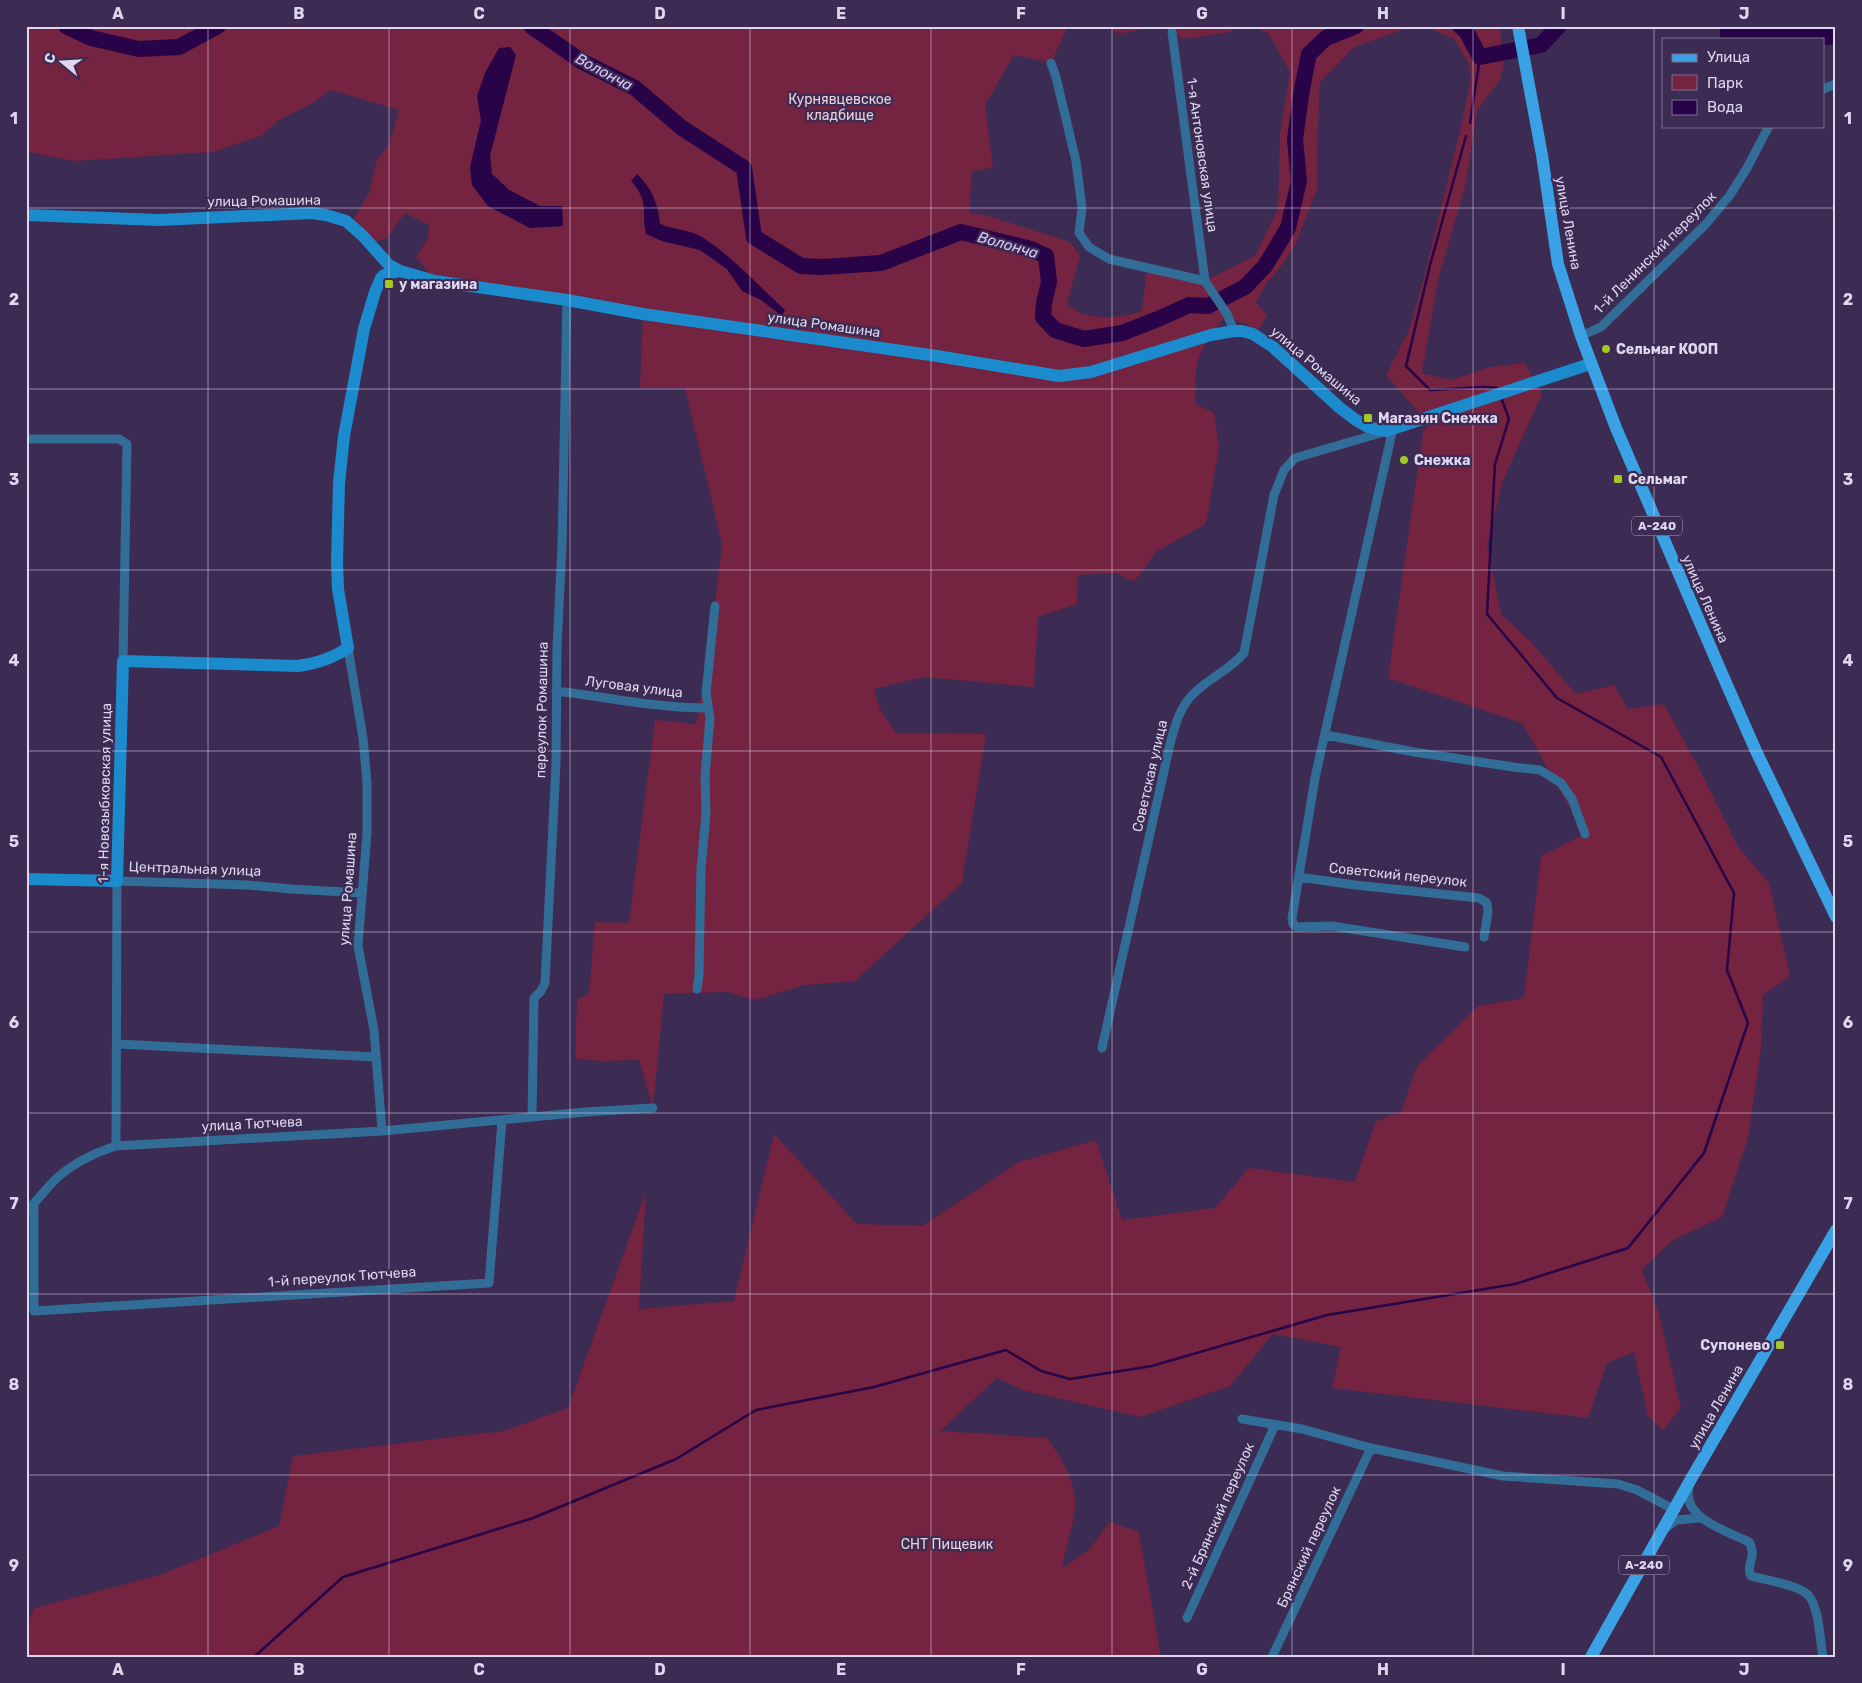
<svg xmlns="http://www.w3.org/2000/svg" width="1862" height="1683" viewBox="0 0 1862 1683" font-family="Rubik,sans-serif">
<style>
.green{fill:#742340;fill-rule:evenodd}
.water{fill:#280347}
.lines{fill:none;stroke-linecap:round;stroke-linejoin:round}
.stream{stroke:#280347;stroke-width:2.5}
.river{stroke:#280347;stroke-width:16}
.street{stroke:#326d97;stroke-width:9}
.secondary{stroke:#1c8bcd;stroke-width:12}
.primary{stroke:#3ba1e5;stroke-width:12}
.grid{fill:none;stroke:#dfd6ef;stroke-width:1;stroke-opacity:0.55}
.poi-dot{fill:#a4c824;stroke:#3c2b52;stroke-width:2}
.labels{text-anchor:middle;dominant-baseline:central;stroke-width:4.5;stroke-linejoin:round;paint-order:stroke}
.shield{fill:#3c2b52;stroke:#aea3c0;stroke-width:1}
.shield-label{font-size:12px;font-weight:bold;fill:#dfd6ef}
.park-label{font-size:14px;fill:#edd0d7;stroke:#3c2b52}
.street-label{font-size:14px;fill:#dfd6ef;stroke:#3c2b52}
.poi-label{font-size:14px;font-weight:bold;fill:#dfd6ef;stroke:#3c2b52;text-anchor:start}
.water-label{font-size:15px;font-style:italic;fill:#d9c7f7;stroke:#3c2b52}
.neatline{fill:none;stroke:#dfd6ef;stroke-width:2}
.grid-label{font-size:16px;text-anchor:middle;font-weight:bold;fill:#dfd6ef}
</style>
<rect width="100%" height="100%" fill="#3c2b52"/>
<path class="green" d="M26 26H1068L1051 63 1014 55 985 105 993 167 972 172 969 212 992 217 1070 242 1080 256 1067 304C1072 307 1077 311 1081 313 1100 320 1124 317 1142 311L1147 269 1205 281 1255 256 1278 209 1280 132 1290 72 1269 34 1252 26H1496L1500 31 1504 65 1500 80 1477 110 1466 183 1438 280 1422 373 1451 380 1490 367 1525 363 1542 394 1502 483 1487 545 1501 614 1531 642 1576 694 1614 685 1628 709 1664 704 1701 772 1738 847 1769 883 1790 976 1763 995 1761 1049 1748 1138 1722 1217 1673 1240 1642 1270 1659 1314 1681 1408 1663 1430 1648 1416 1634 1352 1607 1363 1588 1418 1332 1388 1341 1347 1273 1334 1230 1386 1140 1417 1022 1390 997 1378 940 1431 1047 1438C1061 1458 1076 1481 1075 1506 1074 1527 1065 1548 1062 1568L1088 1551 1110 1522 1139 1532 1161 1657H26V1627L34 1608 160 1575 279 1526 293 1456 504 1431 568 1408 646 1192 639 1309 734 1301 774 1134 857 1224 922 1226 1019 1162 1096 1140 1122 1220 1215 1208 1249 1168 1355 1182 1376 1121 1401 1112 1417 1066 1478 1006 1524 998 1541 856 1585 834 1522 723 1388 678 1423 432 1428 424 1430 426 1386 375 1409 330 1423 281 1460 131 1471 79 1469 64 1454 39 1430 29 1402 30 1354 47 1320 82 1317 147V189L1296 243 1280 268 1266 284 1256 302 1267 315 1259 330 1235 320 1227 314C1217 327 1205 341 1199 357 1194 370 1196 390 1196 404L1214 413 1219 447 1206 524 1157 551 1134 582 1117 573 1078 575 1077 604 1038 617 1034 687 924 677 874 689 880 709 896 733 986 734 962 883 855 981 805 985 754 1000 727 992 664 994 653 1108 639 1060 604 1061 575 1059 577 999 589 994 595 922 629 923 655 720 696 724 711 637 722 544 685 388H640L643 314 435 281 416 257 428 238 429 225 405 213 387 238 369 244 351 224 369 193 377 160 389 145 399 110 330 90 312 104 279 120 261 136 213 152 75 161 26 152ZM481 121 495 131 490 156 492 174 509 190 540 206H562L563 226 530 228 488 206 472 185 470 167ZM637 188 658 206 660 224 728 258 784 310 782 316 761 300 742 291 727 269 700 250 662 241 644 225 646 206Z
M1105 26H1236L1231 32 1181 39C1169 15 1139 34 1119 33 1115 33 1109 29 1105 26Z"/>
<path class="water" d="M510 47 516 55 490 156 492 174 509 190 540 206H562L563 226 530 228 488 206 472 185 470 167 481 121 477 96 485 73 499 48Z
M637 174C653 190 657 202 660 224 672 229 690 230 700 236 728 252 761 288 785 310L782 316 761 300 742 291 727 269 700 250 662 241 646 234C641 210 650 202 631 181Z"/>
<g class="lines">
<path class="stream" d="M1470 123 1480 57
M1466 136 1430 265 1406 366 1430 390 1484 387 1497 388
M254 1657 343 1577 533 1518 676 1459 756 1410 874 1387 1006 1350 1041 1371 1070 1379 1152 1366 1327 1315 1515 1284 1628 1248 1704 1153 1748 1023 1727 970 1734 893 1661 757 1557 698 1487 614 1495 464 1509 419 1502 400"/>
<path class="river" d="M66 26 91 38 139 49 179 47 218 26
M531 26 581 61 635 88 682 128 744 168 754 237 801 266 823 267 881 263 961 232 1031 249 1046 256 1049 282 1044 303 1043 317 1055 330 1084 339 1122 333 1158 319 1189 305 1208 306 1245 287 1265 266 1288 228 1299 181 1295 139 1302 89 1309 54 1326 38 1356 26
M1460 26 1466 31 1480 57 1541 45 1559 26
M1728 26V35L1776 32 1830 37 1836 35"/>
<path class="street" d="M1172 32 1205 281
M1051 63 1056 77 1076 161 1082 208 1079 233 1089 247 1109 259 1205 281 1227 314 1234 331
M1823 89 1836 84
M1581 336 1601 327 1706 224 1730 195 1747 168 1769 126
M1393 428 1315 778 1292 918 1293 924 1297 927 1332 926 1465 947
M26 439H119L127 444 123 661
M348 648 363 738 367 783V833L358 946 374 1030 382 1131
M556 691C607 697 657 708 708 708
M1326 735 1414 752 1513 767 1540 770 1561 783 1572 799 1585 834
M1299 877 1355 885 1479 898 1487 903 1488 912 1484 937
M697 989 699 975 701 869 706 814 705 776 710 718 706 693 715 606
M118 1044 376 1057
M1102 1048 1170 744C1174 729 1178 714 1187 701 1202 681 1228 672 1244 653L1274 495 1284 470 1295 458 1384 432
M532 1117 534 998 541 991 545 983 556 764 557 648 562 546 567 300
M116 1146 117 881 248 885 291 889 362 893
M34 1203V1311L489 1283 502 1121
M26 1211C35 1203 42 1194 50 1185 68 1165 91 1154 116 1146L382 1131 585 1112 653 1108
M1242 1419 1302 1429 1371 1448 1503 1476 1618 1484 1637 1490 1675 1510
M1689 1487C1681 1518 1727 1531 1749 1542 1758 1558 1745 1564 1751 1576 1766 1580 1800 1585 1809 1596 1819 1608 1820 1641 1823 1657
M1666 1528 1676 1520 1700 1518
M1187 1618 1275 1425
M1272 1657 1371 1448"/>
<path class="secondary" d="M26 215 159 220 312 213 326 215 346 221 363 236 389 265 400 271 435 281 567 300 643 314 937 356 1059 376 1091 372 1211 335 1234 331H1242L1253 334 1273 347 1340 408 1356 420 1368 427 1386 431 1590 364
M26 879 117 881 123 661 298 666C317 663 331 659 348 648L338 589 337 562 339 483 344 436 364 329 375 292 381 278 384 275 400 271"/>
<path class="primary" d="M1518 26 1542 155 1558 264 1581 336 1616 428 1723 676 1756 751 1836 917
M1591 1657 1691 1479 1836 1230"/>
</g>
<path class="grid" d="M208 26V1657M389 26V1657M570 26V1657M750 26V1657M931 26V1657M1112 26V1657M1292 26V1657M1473 26V1657M1654 26V1657M26 208H1836M26 389H1836M26 570H1836M26 751H1836M26 932H1836M26 1113H1836M26 1294H1836M26 1475H1836"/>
<g class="poi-dot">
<rect x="384" y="279" width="10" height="10" rx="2.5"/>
<circle cx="1606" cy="349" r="5"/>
<rect x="1363" y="413" width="10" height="10" rx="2.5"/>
<circle cx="1404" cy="460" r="5"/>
<rect x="1613" y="474" width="10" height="10" rx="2.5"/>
<rect x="1775" y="1340" width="10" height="10" rx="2.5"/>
</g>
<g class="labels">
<g class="shield">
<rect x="1632" y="516.5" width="50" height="19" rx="4"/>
<rect x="1619" y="1555.5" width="50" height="19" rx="4"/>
</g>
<g class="shield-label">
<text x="1657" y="526">А-240</text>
<text x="1644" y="1565">А-240</text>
</g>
<g class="park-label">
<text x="840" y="99">Курнявцевское<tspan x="840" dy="16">кладбище</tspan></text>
<text x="947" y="1544">СНТ Пищевик</text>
</g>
<g class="street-label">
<text transform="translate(1202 155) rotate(82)">1-я Антоновская улица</text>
<text transform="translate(264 201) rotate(-1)">улица Ромашина</text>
<text transform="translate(1568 223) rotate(80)">улица Ленина</text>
<text transform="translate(1655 253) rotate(-45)">1-й Ленинский переулок</text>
<text transform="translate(824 325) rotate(8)">улица Ромашина</text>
<text transform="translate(1316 366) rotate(40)">улица Ромашина</text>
<text transform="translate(1705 599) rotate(66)">улица Ленина</text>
<text transform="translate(634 687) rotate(7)">Луговая улица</text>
<text transform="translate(542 710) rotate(-89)">переулок Ромашина</text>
<text transform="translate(1150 776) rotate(-77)">Советская улица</text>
<text transform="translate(105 793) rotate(-89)">1-я Новозыбковская улица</text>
<text transform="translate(195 869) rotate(2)">Центральная улица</text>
<text transform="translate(1398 875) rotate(6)">Советский переулок</text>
<text transform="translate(348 889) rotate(-86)">улица Ромашина</text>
<text transform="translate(252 1124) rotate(-3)">улица Тютчева</text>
<text transform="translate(342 1277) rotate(-4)">1-й переулок Тютчева</text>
<text transform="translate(1716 1407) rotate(-60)">улица Ленина</text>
<text transform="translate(1218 1516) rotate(-66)">2-й Брянский переулок</text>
<text transform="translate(1309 1547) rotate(-65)">Брянский переулок</text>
</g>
<g class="poi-label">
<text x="399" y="284">у магазина</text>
<text x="1616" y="349">Сельмаг КООП</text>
<text x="1378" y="418">Магазин Снежка</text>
<text x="1414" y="460">Снежка</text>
<text x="1628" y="479">Сельмаг</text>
<text x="1770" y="1345" text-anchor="end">Супонево</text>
</g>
<g class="water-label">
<text transform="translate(604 72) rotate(28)">Волонча</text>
<text transform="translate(1008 245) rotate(16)">Волонча</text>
</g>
</g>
<rect width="1862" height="1683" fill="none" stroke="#3c2b52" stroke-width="55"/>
<rect x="1662" y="38" width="162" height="90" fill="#3c2b52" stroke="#7d6f91"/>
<rect x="1672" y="54" width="25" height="8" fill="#3ba1e5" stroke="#7d6f91"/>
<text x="1707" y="62" font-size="15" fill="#dfd6ef">Улица</text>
<rect x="1672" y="75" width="25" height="15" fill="#742340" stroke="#7d6f91"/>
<text x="1707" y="88" font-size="15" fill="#dfd6ef">Парк</text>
<rect x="1672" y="100" width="25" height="15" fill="#280347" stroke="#7d6f91"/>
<text x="1707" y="112" font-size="15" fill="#dfd6ef">Вода</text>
<g transform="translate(62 62) rotate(288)" stroke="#3c2b52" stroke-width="4" paint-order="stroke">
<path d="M0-4L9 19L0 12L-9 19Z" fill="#dfd6ef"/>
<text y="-8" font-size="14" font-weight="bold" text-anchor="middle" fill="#dfd6ef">С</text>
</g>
<rect x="28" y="28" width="1806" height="1628" class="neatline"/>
<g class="grid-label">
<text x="118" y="19">A</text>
<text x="299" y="19">B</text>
<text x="479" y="19">C</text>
<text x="660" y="19">D</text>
<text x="841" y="19">E</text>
<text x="1021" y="19">F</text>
<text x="1202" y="19">G</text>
<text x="1383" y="19">H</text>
<text x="1563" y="19">I</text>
<text x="1744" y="19">J</text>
<text x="14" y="124">1</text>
<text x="1848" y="124">1</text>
<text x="14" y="305">2</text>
<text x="1848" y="305">2</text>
<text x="14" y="485">3</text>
<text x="1848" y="485">3</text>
<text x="14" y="666">4</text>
<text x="1848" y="666">4</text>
<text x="14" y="847">5</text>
<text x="1848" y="847">5</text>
<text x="14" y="1028">6</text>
<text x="1848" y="1028">6</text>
<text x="14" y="1209">7</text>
<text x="1848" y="1209">7</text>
<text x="14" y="1390">8</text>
<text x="1848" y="1390">8</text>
<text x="14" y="1571">9</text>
<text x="1848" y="1571">9</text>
<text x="118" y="1675">A</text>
<text x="299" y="1675">B</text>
<text x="479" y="1675">C</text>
<text x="660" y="1675">D</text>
<text x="841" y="1675">E</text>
<text x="1021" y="1675">F</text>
<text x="1202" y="1675">G</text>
<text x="1383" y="1675">H</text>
<text x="1563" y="1675">I</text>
<text x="1744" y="1675">J</text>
</g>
</svg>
